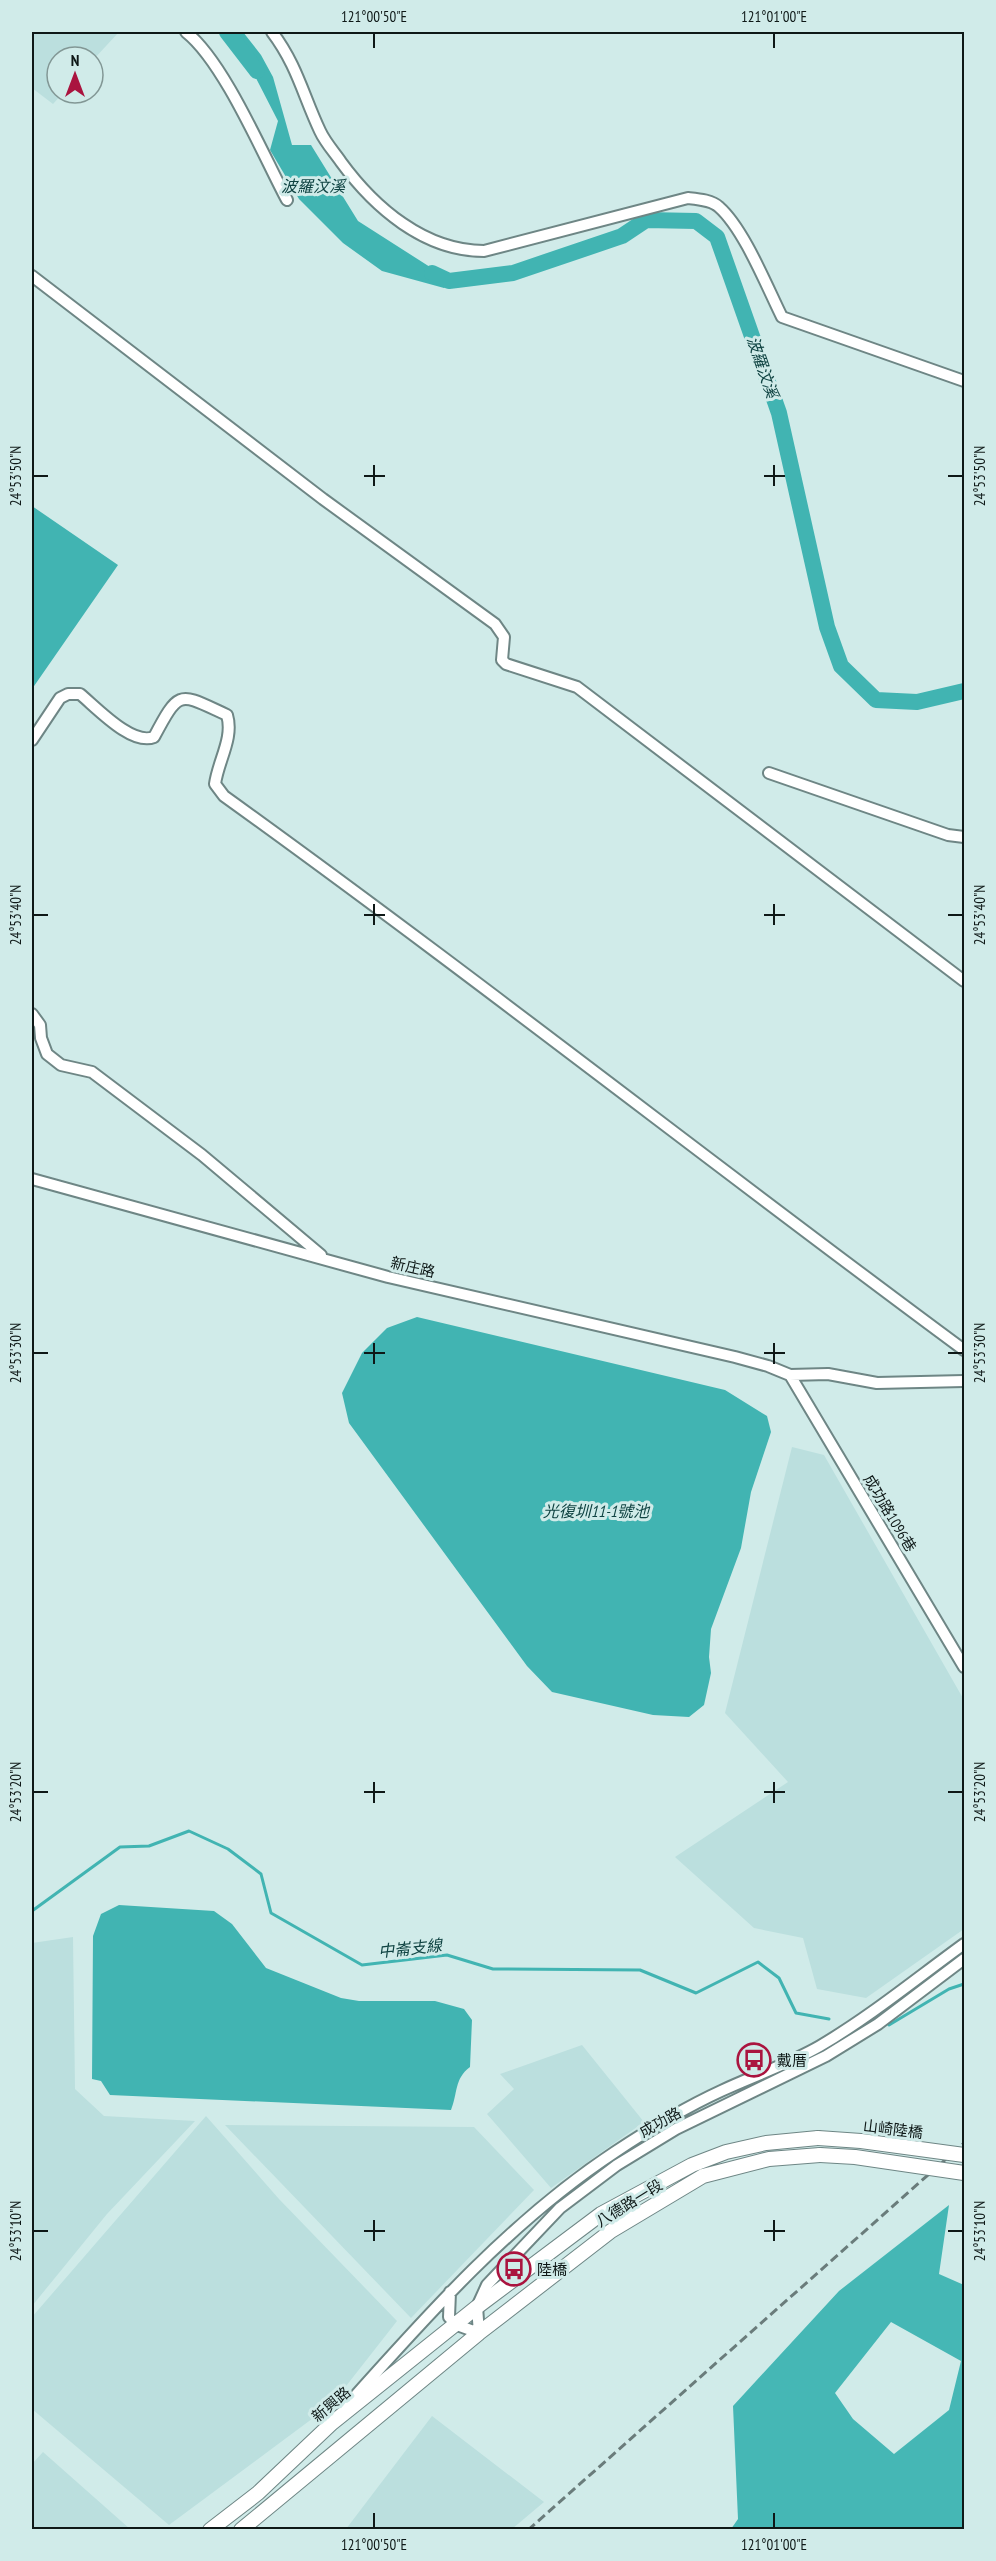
<svg xmlns="http://www.w3.org/2000/svg" width="996" height="2561" viewBox="0 0 996 2561" font-family="'PT Sans Narrow','Noto Sans TC',sans-serif">
<style>
.built{fill:#bbdfde}
.forest{fill:#45b7b5;fill-rule:evenodd}
.water{fill:#41b4b2}
.lines{fill:none;stroke-linecap:round;stroke-linejoin:round}
.stream{stroke:#41b4b2;stroke-width:3}
.river{stroke:#41b4b2;stroke-width:16}
.minor-casing{stroke:#6e8685;stroke-width:14}
.major-casing{stroke:#6e8685;stroke-width:16}
.minor{stroke:#fff;stroke-width:10}
.major{stroke:#fff;stroke-width:14}
.rail{stroke:#6a7c7b;stroke-width:3;stroke-dasharray:9 4.5;stroke-linecap:butt}
.major-bridge-casing{stroke:#6e8685;stroke-width:16;stroke-linecap:butt}
.major-bridge{stroke:#fff;stroke-width:14}
.ticks{fill:none;stroke:#0e1817;stroke-width:2}
.labels{text-anchor:middle;dominant-baseline:central;stroke-width:6;stroke-linejoin:round;paint-order:stroke}
.street-label{font-size:15px;fill:#0e1817;stroke:#d0ebe9}
.poi-label{font-size:15px;fill:#0e1817;stroke:#d0ebe9;text-anchor:start}
.water-label{font-size:16px;font-style:italic;fill:#0f4342;stroke:#d0ebe9}
.neatline{fill:none;stroke:#0e1817;stroke-width:2}
.ticks-label{font-size:15px;text-anchor:middle;fill:#0e1817}
</style>
<rect width="100%" height="100%" fill="#d0ebe9"/>
<path class="built" d="M32 32H119L93 60V57H57V93H63L53 104 32 88Z
M792 1447 824 1455 964 1700V1929L866 1998 817 1989 803 1938 754 1928 675 1857 788 1782 725 1713Z
M73 1937 75 2089 104 2116 195 2121 107 2214 32 2306V1943Z
M582 2045 644 2122 551 2188 487 2114 514 2089 500 2074Z
M206 2116 279 2199 397 2321 332 2404 169 2525 32 2409V2317Z
M225 2125 474 2127 534 2190 411 2318Z
M432 2416 544 2502 512 2529H346Z
M43 2452 130 2529H32V2464Z"/>
<path class="forest" d="M949 2205 939 2274 964 2285V2529H731L738 2519 733 2406 839 2291ZM891 2322 961 2361 949 2410 894 2454 853 2419 835 2393Z"/>
<path class="water" d="M222 32H243L261 55 273 77 292 145H311L358 221 430 267 457 277 444 288 382 271 343 243 299 199 270 150 278 121 240 47Z
M32 506 118 565 32 689Z
M417 1317 725 1390 767 1416 771 1432 751 1492 741 1548 711 1629 709 1657 711 1673 704 1705 689 1717 653 1715 552 1692 527 1666 349 1423 342 1393 362 1353 387 1328Z
M119 1905 214 1911 232 1924 266 1968 341 1998 359 2001H435L464 2009 472 2020 470 2067C454 2079 458 2093 451 2110L110 2095 101 2081 92 2079 93 1936 101 1914Z"/>
<g class="lines">
<path class="stream" d="M32 1911 120 1847 149 1846 189 1831 228 1849 261 1874 271 1913 362 1965 447 1955 493 1969 640 1970 696 1993 758 1962 779 1978 796 2013 829 2019
M889 2025 949 1989 964 1984"/>
<path class="river" d="M227 32 257 71
M432 273 449 281 513 273 622 236 646 220 696 221 717 237 779 413 827 627 841 666 876 700 917 702 964 691"/>
<g class="minor-casing">
<path id="minor" d="M186 32C224 62 263 155 287 200
M272 32C297 65 303 95 320 131 325 142 334 152 341 162 374 207 424 251 484 251L688 198C698 199 712 200 719 207 744 229 767 287 782 317L964 381
M32 276 323 499 495 624 504 637 502 660 506 664 577 687 964 981
M32 740 60 698 68 694H80C97 708 132 746 154 737 180 688 179 693 227 715 234 738 218 761 215 784L224 796C474 976 716 1167 964 1350
M769 773 948 835 964 837
M32 1014 40 1025 41 1038 47 1054 61 1065 92 1072 202 1155 321 1255
M32 1179 388 1277 735 1357 768 1366 790 1375 828 1374 877 1383 964 1381
M790 1375 964 1667
M450 2292 449 2317 457 2325 479 2333 477 2307 487 2285 560 2208 617 2165 676 2129 826 2056 878 2024 964 1959
M348 2404C429 2313 512 2220 615 2152 648 2130 684 2108 721 2091 753 2076 789 2064 820 2046 871 2016 917 1978 964 1944"/>
</g>
<g class="major-casing">
<path id="major" d="M210 2530 258 2493 332 2423 477 2307 601 2214 692 2165 726 2152 766 2143 818 2138
M241 2530 479 2333 611 2231 703 2176 769 2159 820 2155"/>
</g>
<use href="#minor" class="minor"/>
<use href="#major" class="major"/>
<path class="rail" d="M528 2530 964 2143"/>
<g class="major-bridge-casing">
<path id="major-bridge" d="M818 2138 861 2141 964 2155
M820 2155 855 2157 964 2173"/>
</g>
<use href="#major-bridge" class="major-bridge"/>
</g>
<path class="ticks" d="M374 33V48M774 33V48M374 465V486M774 465V486M33 476H48M364 476H385M764 476H785M948 476H963M374 904V925M774 904V925M33 915H48M364 915H385M764 915H785M948 915H963M374 1343V1364M774 1343V1364M33 1353H48M364 1353H385M764 1353H785M948 1353H963M374 1782V1803M774 1782V1803M33 1792H48M364 1792H385M764 1792H785M948 1792H963M374 2220V2241M774 2220V2241M33 2231H48M364 2231H385M764 2231H785M948 2231H963M374 2513V2528M774 2513V2528"/>
<defs>
<g id="bus-ring" transform="scale(1.725)"><circle r="9.5" fill="#d0ebe9" stroke="#aa143f" stroke-width="1.5"/><path d="M-5-6H5V4H4V6H2V4H-2V6H-4V4H-5ZM-3.5-4V0h7V-4ZM-3.5 1.2v1.5H-2V1.2ZM2 1.2v1.5H3.5V1.2Z" fill="#aa143f"/></g>
</defs>
<g fill-rule="evenodd">
<use href="#bus-ring" x="754" y="2060"/>
<use href="#bus-ring" x="514" y="2269"/>
</g>
<g class="labels">
<g class="street-label">
<text transform="translate(413 1267) rotate(13)">新庄路</text>
<text transform="translate(890 1513) rotate(59)">成功路1096巷</text>
<text transform="translate(660 2122) rotate(-29)">成功路</text>
<text transform="translate(893 2129) rotate(7)">山崎陸橋</text>
<text transform="translate(629 2203) rotate(-32)">八德路一段</text>
<text transform="translate(331 2404) rotate(-40)">新興路</text>
</g>
<g class="poi-label">
<text x="777" y="2060">戴厝</text>
<text x="537" y="2269">陸橋</text>
</g>
<g class="water-label">
<text x="313" y="186">波羅汶溪</text>
<text transform="translate(763 367) rotate(71)">波羅汶溪</text>
<text x="596" y="1511">光復圳11-1號池</text>
<text transform="translate(410 1948) rotate(-6)">中崙支線</text>
</g>
</g>
<rect width="996" height="2561" fill="none" stroke="#d0ebe9" stroke-width="66"/>
<g transform="translate(75 75)"><circle r="28" fill="#d0ebe9" stroke="#829795" stroke-width="1.5"/>
<path d="M0-4.5L10 22L0 15L-10 22Z" fill="#aa143f"/>
<text y="-9" font-size="16" font-weight="bold" text-anchor="middle" fill="#0e1817">N</text>
</g>
<rect x="33" y="33" width="930" height="2495" class="neatline"/>
<g class="ticks-label">
<text x="374" y="22">121°00'50"E</text>
<text x="774" y="22">121°01'00"E</text>
<text transform="translate(16 476) rotate(-90)" y="5">24°53'50"N</text>
<text transform="translate(980 476) rotate(-90)" y="5">24°53'50"N</text>
<text transform="translate(16 915) rotate(-90)" y="5">24°53'40"N</text>
<text transform="translate(980 915) rotate(-90)" y="5">24°53'40"N</text>
<text transform="translate(16 1353) rotate(-90)" y="5">24°53'30"N</text>
<text transform="translate(980 1353) rotate(-90)" y="5">24°53'30"N</text>
<text transform="translate(16 1792) rotate(-90)" y="5">24°53'20"N</text>
<text transform="translate(980 1792) rotate(-90)" y="5">24°53'20"N</text>
<text transform="translate(16 2231) rotate(-90)" y="5">24°53'10"N</text>
<text transform="translate(980 2231) rotate(-90)" y="5">24°53'10"N</text>
<text x="374" y="2550">121°00'50"E</text>
<text x="774" y="2550">121°01'00"E</text>
</g>
</svg>
